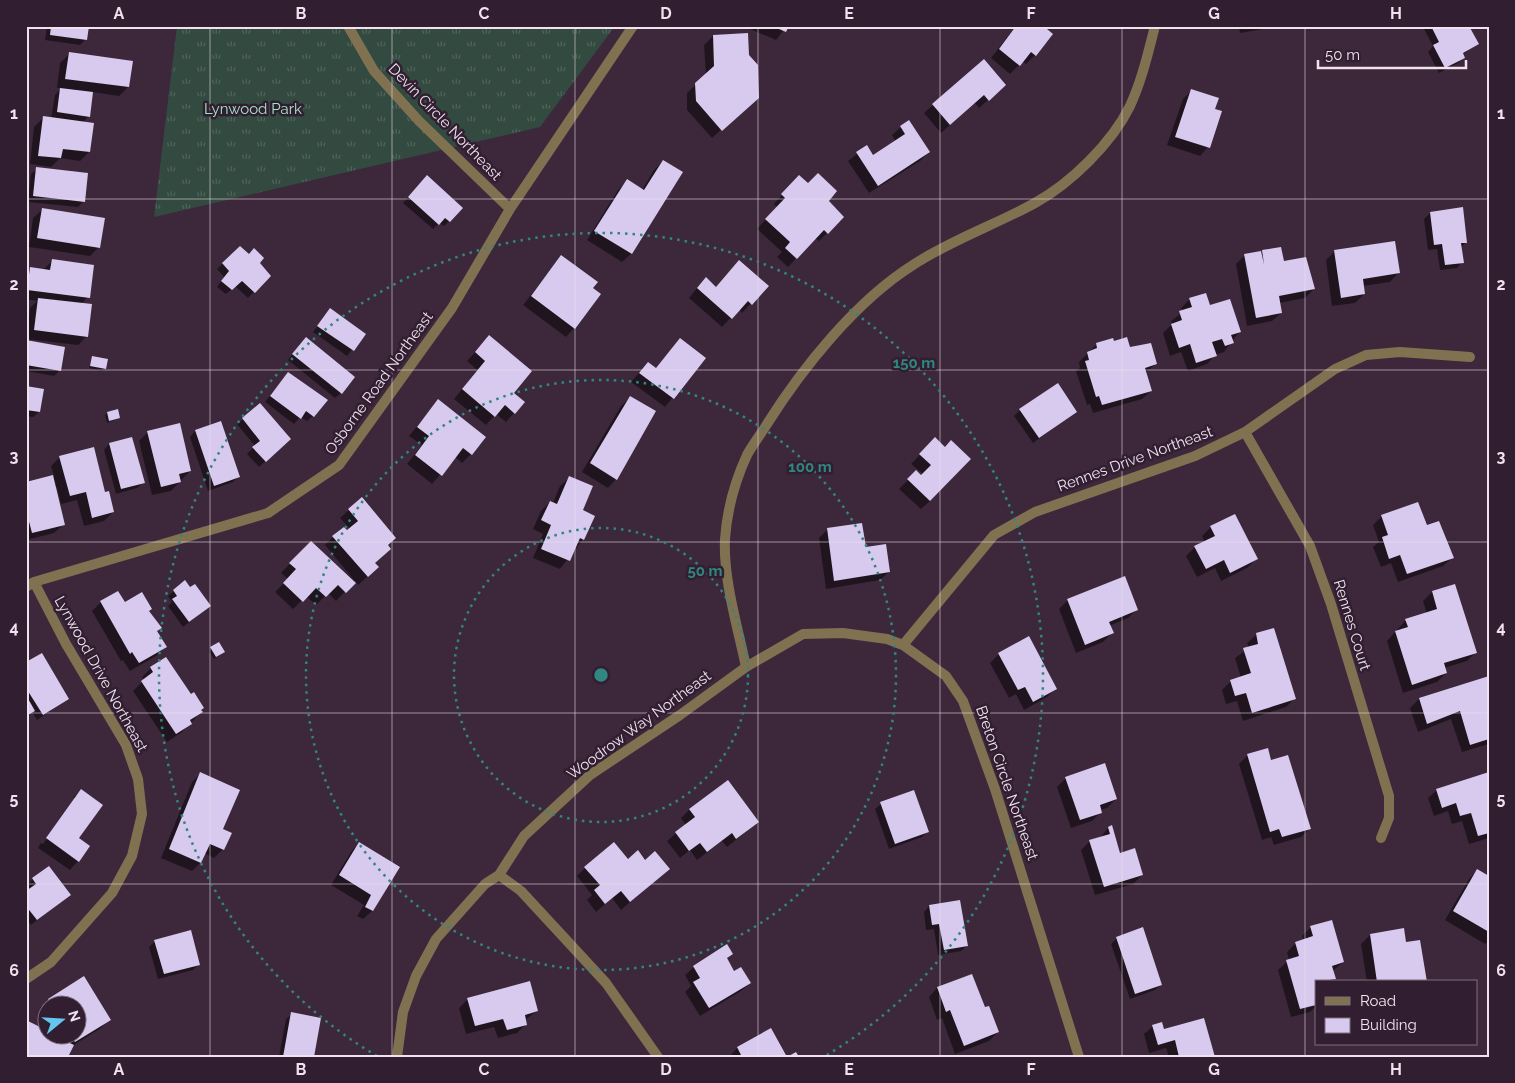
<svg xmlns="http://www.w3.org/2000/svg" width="1515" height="1083" viewBox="0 0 1515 1083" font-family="Raleway,sans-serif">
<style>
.grass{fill:url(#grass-tufts)}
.shadow{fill:#0007}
.building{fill:#d7caee}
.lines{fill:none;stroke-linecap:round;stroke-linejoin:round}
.minor{stroke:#807251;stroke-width:10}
.grid{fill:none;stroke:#f0e3ef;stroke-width:1;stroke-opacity:0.55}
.ring{fill:none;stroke:#318681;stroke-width:2.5;stroke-dasharray:2.5 5}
.labels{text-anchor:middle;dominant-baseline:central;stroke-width:5;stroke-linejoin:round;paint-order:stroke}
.park-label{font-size:15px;fill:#a0e4c5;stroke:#321e31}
.street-label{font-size:15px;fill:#f0e3ef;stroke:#321e31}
.centre{fill:#318681;stroke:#321e31;stroke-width:2.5}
.ring-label{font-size:15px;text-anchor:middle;font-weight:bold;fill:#318681;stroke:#321e31;stroke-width:5;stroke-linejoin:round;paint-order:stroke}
.neatline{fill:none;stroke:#f0e3ef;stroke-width:2}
.grid-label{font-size:16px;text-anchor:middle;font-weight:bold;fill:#f0e3ef}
</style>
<defs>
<pattern id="grass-tufts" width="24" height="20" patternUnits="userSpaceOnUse" patternTransform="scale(1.25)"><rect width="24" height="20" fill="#324a3f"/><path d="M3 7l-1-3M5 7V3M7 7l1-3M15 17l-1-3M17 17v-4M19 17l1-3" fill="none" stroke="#50645b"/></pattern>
</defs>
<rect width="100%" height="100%" fill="#3d283b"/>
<path class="grass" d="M177 26H615L540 127 154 217Z"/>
<path class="shadow" d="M47 26H88L86 39 80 45 45 40Z
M743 26H787L776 40Z
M1016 26H1047L1035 55 1026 64 1023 61 1010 74 991 58Z
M1220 26H1234L1220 28Z
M1239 26H1266L1263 29 1240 33Z
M1426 26H1459L1461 30 1468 26 1477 44 1462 55 1464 57 1458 63 1439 73 1428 52 1433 46 1424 29Z
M713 36 750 103 712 138 687 110V93L706 75 704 45Z
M69 54 128 87 119 96 92 92 89 116 82 123 89 152 80 161 60 158 51 167 30 164 34 127 43 118 51 119 55 95 61 88H57L60 63Z
M983 60 996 93 979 108 975 103 941 133 924 113Z
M1192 90 1214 110 1208 147 1200 156 1167 145 1183 99Z
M901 127 929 152 920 161 869 193 848 161 866 147 872 157 896 142 892 135Z
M663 161 681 173 631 254 622 262 587 240 618 190 627 181 642 190 654 170Z
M37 169 83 202 78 207 28 202 31 174Z
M422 183 449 221 444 226 439 223 433 229 403 203Z
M790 186 827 201V233L819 241 815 238 788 267 777 257 782 252 757 229 777 207 774 204Z
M42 210 99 247 90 256 29 247 33 218Z
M1430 213 1466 242 1461 248 1462 262 1457 268 1440 270 1437 249 1428 250 1424 219Z
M240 247 269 276 248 298 235 286 226 294 217 287 224 277 217 269Z
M1335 251 1398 273 1390 282 1363 286 1364 294 1355 303 1332 306 1326 260Z
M1263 252 1283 262 1314 289 1305 298 1279 303 1281 313 1272 321 1247 326 1236 264 1245 255 1260 254Z
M561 257 592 288 574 328 566 337 523 305Z
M52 261 88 297 81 304 87 336 78 345 26 339 30 308 37 301 26 299V273L31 269 43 270Z
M731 270 767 286 742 313 739 309 722 327 689 298 697 288H715Z
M1190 299 1209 307 1240 331 1224 352 1215 355 1207 364 1188 371 1181 352 1170 356 1163 333 1172 324 1171 321 1183 312 1181 308Z
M330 309 364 334 347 356 313 332Z
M489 337 512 393 514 413 506 422 496 414 486 425 454 399 477 370 467 361Z
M680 339 704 358 665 407 631 382 648 363 655 369Z
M26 341 60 370 54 376 26 371Z
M1097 344 1129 349 1156 364 1145 373 1151 391 1142 399 1093 413 1090 404 1087 405 1076 371 1080 368 1079 362Z
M300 345 341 393 335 398 288 360Z
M93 357 105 368 102 371 89 368Z
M283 379 313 416 307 421 300 417 294 424 265 402Z
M26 387 39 412 33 417 26 416Z
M630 398 616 479 608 488 582 472 621 406Z
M438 401 471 454 462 463 455 457 432 484 407 464 422 445 409 436Z
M260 405 284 444 259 467 247 454 255 446 237 424Z
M1020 410 1075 412 1033 443 1014 416Z
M107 413 119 418 107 423 105 415Z
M220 423 239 476 233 482 208 491 190 437 195 431Z
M148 432 190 471 171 491 152 495 139 441Z
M131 439 143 483 137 488 116 494 104 450 109 444Z
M935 439 930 501 921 509 899 489 916 472 921 477 923 474 911 464Z
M60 457 104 493 113 512 104 521 84 526 77 500 61 504 57 487H54L63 525 54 533 26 540V483L54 476 51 466Z
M569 478 581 511 583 539 560 569 533 558 543 534 533 529 541 511 550 502 553 503 560 486Z
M349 510 387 546 374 563 368 576 358 585 355 581 336 601 328 593 316 605 306 596 293 609 275 592 288 579 281 573 311 542 354 580 325 545 333 537 350 529 340 518Z
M1382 516 1426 527 1452 558 1443 566 1398 582 1391 563 1381 567 1373 547 1379 542 1373 525Z
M1211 527 1256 559 1247 568 1221 581 1215 568 1197 577 1186 556 1195 547 1205 542 1202 536Z
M827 530 865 548 889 572 880 580 826 589 819 538Z
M1454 585 1476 652 1467 661 1444 668 1446 673 1437 682 1403 693 1387 641 1406 620 1427 614 1423 601 1432 592Z
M190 589 210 606 183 627 168 606 172 602 168 596 174 591Z
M1068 600 1137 609 1128 618 1109 626 1112 633 1103 642 1076 653 1059 609Z
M101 602 124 604 148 612 160 628 156 632 165 647 156 656 130 671 123 660 121 661 92 611Z
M1273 629 1295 698 1286 707 1243 721 1237 701 1226 704 1222 690 1231 681 1241 678 1235 658 1249 648 1247 643 1256 635Z
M211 648 224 652 214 659 209 651Z
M999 654 1056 688 1047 697 1024 710 1016 694 1009 698 990 663Z
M26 664 68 699 37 720 32 712 26 717Z
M151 668 201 712 182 732 167 742 133 691 144 680 142 677Z
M1489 678V744L1462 752 1451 719 1418 732 1410 708 1419 699Z
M1248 755 1271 761 1310 828 1301 837 1274 845 1271 837 1262 840 1239 764Z
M201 773 223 849 214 858 204 853 200 863 192 871 161 858 192 782Z
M1489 774V838L1469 844 1462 821 1452 824 1448 811 1434 816 1428 798 1437 790Z
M1066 778 1116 799 1107 808 1100 810 1101 812 1092 821 1071 828 1057 787Z
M81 790 78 861 70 870 38 848 41 843 43 844 75 798H73Z
M881 804 928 831 922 837 889 849 875 809Z
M690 809 758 822 727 847 722 841 697 860 690 850 680 858 667 841 686 825 681 818Z
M1108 828 1119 854 1142 875 1133 884 1095 895 1081 850 1090 841 1100 838Z
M359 843 398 867 372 911 363 919 357 916 364 905 331 885 351 852Z
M628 860 645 861 668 869 621 910 612 898 596 912 587 900 592 895 577 876 585 868Z
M1477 871 1489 877V941L1485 944 1445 920 1469 879Z
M33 879 69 895 31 925 26 919V893L31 889 27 885Z
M929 906 967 946 961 951 938 955 934 929 926 930 924 912Z
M1311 927 1343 962 1333 971 1335 978 1331 982H1316V1006L1310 1012 1291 1017 1278 970 1289 960 1287 952 1296 943 1304 940 1302 936Z
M1403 930 1405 943 1426 982H1367L1361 944 1370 935Z
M1117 938 1161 985 1155 990 1130 999 1111 944Z
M155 941 199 964 193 970 158 979 149 947Z
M731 954 726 959 734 972 750 983 741 991 700 1016 685 992 691 986 685 975 694 967Z
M972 975 985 1009 998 1032 989 1041 955 1054 942 1018 937 1020 929 997 937 988Z
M83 978 109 1019 101 1028 72 1046 66 1057 48 1036 59 1039 57 1036H78V1006H48V1021L40 1008 49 1000Z
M468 999 537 1011 525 1020 526 1024 517 1033 498 1038 494 1027 466 1034 459 1008Z
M292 1014 312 1057H279L286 1019Z
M1153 1026 1214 1057H1169L1166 1048 1149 1053 1144 1034Z
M737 1048 786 1057H729Z"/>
<path class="building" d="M51 26H89L87 40 50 35Z
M772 26H789L786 32Z
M1016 26H1049L1047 29 1053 34 1036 56 1031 52 1020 66 999 49Z
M1431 26H1460L1461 28 1469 26 1479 44 1463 53 1465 58 1445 68 1433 45 1439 42Z
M748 33 749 55 758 65 759 98 722 131 696 101 695 83 714 66 713 35Z
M69 52 133 61 129 87 65 79Z
M984 59 1006 85 989 101 984 95 950 125 932 104Z
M60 88 93 92 90 117 57 112Z
M1191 89 1219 98 1215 109 1222 111 1210 148 1175 137Z
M43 116 94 123 90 152 63 149 61 158 38 156Z
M909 120 930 152 878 186 856 152 867 145 873 155 905 134 900 126Z
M663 160 683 172 632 254 594 231 627 179 644 190Z
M36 167 88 173 85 202 33 196Z
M818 173 837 191 829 201 844 217 828 234 824 230 797 259 785 248 790 242 765 219 785 198 781 194 799 175 808 183Z
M427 175 463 208 450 222 445 218 439 225 408 197Z
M1463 207 1467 243H1461L1464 263 1445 265 1442 244 1434 245 1430 212Z
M42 208 105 218 100 248 37 238Z
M1395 241 1400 273 1363 279 1365 294 1341 298 1334 250Z
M240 246 249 254 254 248 264 258 260 263 271 276 255 293 242 281 232 290 221 281 229 271 222 263Z
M1281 247 1284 261 1306 257 1315 289 1279 296 1282 313 1256 318 1244 254 1261 251 1264 264 1262 250Z
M561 255 598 282 593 288 601 294 575 329 531 296Z
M52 259 94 265 90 298 27 290 30 267 50 270Z
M739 260 769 286 752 305 748 301 732 319 697 288 706 277 716 287Z
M1206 293 1210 305 1230 299 1241 332 1231 335 1234 343 1225 346 1222 339 1212 342 1217 356 1196 363 1190 344 1179 348 1171 324 1182 320 1179 311 1192 307 1189 298Z
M38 298 92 304 88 337 34 330Z
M330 308 366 334 354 351 317 326Z
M489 335 532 371 514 393 525 402 515 414 505 405 495 417 462 389 485 361 475 352Z
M306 337 355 377 342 394 292 354Z
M1127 337 1130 347 1151 343 1157 364 1145 368 1152 391 1102 405 1099 396 1096 397 1085 361 1089 360 1087 352 1097 348 1096 343 1113 338 1114 341Z
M680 338 706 358 674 399 639 373 648 362 656 368Z
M26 340 65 347 61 371 26 365Z
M92 356 108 359 106 369 90 366Z
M288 372 328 400 314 417 306 411 301 419 270 396Z
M1058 383 1077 412 1039 438 1019 409Z
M26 386 44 389 40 412 26 410Z
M630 396 656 411 617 480 590 463Z
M438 399 486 437 472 455 463 448 442 476 415 455 429 436 417 427Z
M260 403 291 439 266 462 252 447 260 441 242 418Z
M118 409 120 418 109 421 107 412Z
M221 421 240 477 214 486 195 430Z
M180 423 191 471 179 474 181 482 161 487 147 431Z
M132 437 145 483 121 489 109 443Z
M935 437 945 447 951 440 971 459 930 501 907 479 916 470 921 475 931 465 919 454Z
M94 447 105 492 109 491 114 512 92 518 86 492 70 496 59 456Z
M53 475 65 525 32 533 26 510V482Z
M569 476 593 486 583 510 595 516 584 540 580 538 570 561 541 549 551 525 541 520 550 501 557 504Z
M362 497 396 538 388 545 391 549 375 563 379 567 368 577 332 536 344 527 347 530 358 521 348 509Z
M1418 502 1427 525 1439 521 1454 558 1407 574 1400 555 1389 559 1382 537 1388 535 1381 515Z
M1235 514 1258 559 1230 573 1224 560 1206 569 1194 546 1215 536 1210 526Z
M862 523 866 547 886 544 890 572 834 581 827 528Z
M311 541 356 583 346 593 338 585 326 597 316 588 303 602 283 583 296 569 289 563Z
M1125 576 1138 610 1109 622 1114 633 1085 645 1067 599Z
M185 580 190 587 195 584 211 606 189 622 172 599 177 596 173 590Z
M1455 584 1477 653 1444 663 1447 673 1412 685 1395 631 1408 627 1405 619 1437 609 1432 591Z
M118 591 125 602 142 592 152 609 149 611 162 628 157 631 167 647 139 663 132 652 130 654 100 601Z
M1274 628 1296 699 1252 713 1246 693 1235 696 1230 680 1251 673 1243 648 1258 644 1256 633Z
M1029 636 1057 689 1033 702 1025 687 1018 690 998 653Z
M219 642 225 652 216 657 210 647Z
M42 653 69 699 43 715 26 688V662Z
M166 657 191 694 194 692 204 708 201 710 203 712 190 720 192 724 176 734 141 681 153 672 150 667Z
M1489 676V739L1470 745 1460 711 1427 724 1419 698Z
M26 695 35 711 26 716Z
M1268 748 1271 760 1288 755 1311 829 1282 837 1279 829 1270 832 1247 754Z
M1105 763 1117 799 1100 805 1102 813 1080 820 1065 777Z
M200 772 240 790 223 829 232 833 224 850 210 844 201 863 169 849Z
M1489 772V833L1478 836 1471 813 1460 816 1456 803 1442 808 1436 789Z
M728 780 759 822 736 839 732 833 707 852 700 843 689 851 675 832 695 817 689 809Z
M81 789 103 805 79 838 90 846 79 862 46 838Z
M914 790 929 832 895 844 880 802Z
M1112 825 1120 853 1135 848 1143 875 1104 887 1089 840 1110 834 1108 827Z
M359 842 400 867 373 911 365 907 371 895 339 875Z
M614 842 628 859 638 850 645 860 655 851 670 869 630 902 621 891 605 904 594 890 600 885 584 867Z
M49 866 71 895 37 920 26 906V891L36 884 32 878Z
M1477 869 1489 876V932L1453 911Z
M960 900 968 946 944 950 939 924 932 925 929 905Z
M1332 920 1344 962 1332 966 1336 979 1316 982V1005L1300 1009 1286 960 1299 956 1295 942 1313 936 1310 926Z
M1143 927 1162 985 1135 994 1116 937Z
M1404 928 1406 942 1420 940 1427 982H1377L1370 934Z
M191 930 200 965 164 974 154 940Z
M727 944 733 954 727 958 734 971 741 967 751 983 709 1008 693 982 700 978 693 966Z
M972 974 985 1007 989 1006 999 1032 964 1046 950 1010 946 1012 937 987Z
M84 976 111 1020 75 1042 71 1036H78V1006H52L48 999Z
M530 981 538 1011 525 1015 527 1025 507 1030 503 1019 475 1026 467 998Z
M291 1012 321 1018 314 1057H283Z
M1204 1018 1215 1057H1179L1175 1040 1158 1045 1152 1025 1162 1022 1164 1029Z
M26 1020 48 1031V1036H55L74 1045 68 1057H26Z
M771 1028 787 1057 796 1052 799 1057H742L737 1047Z"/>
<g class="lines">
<path class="minor" d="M348 26 374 71 419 121 510 209
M1245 432 1310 546 1331 604 1389 796V818L1381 838
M26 587 34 582 268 513 339 465 452 308 510 209 633 26
M903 645 994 535 1035 512 1195 456 1245 432 1335 369 1366 355 1400 352 1470 357
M746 667C738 628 723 579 725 539 727 511 735 481 747 455 753 444 761 434 767 424 803 367 856 301 913 265 951 240 995 225 1035 203 1071 183 1112 143 1130 106 1142 80 1148 53 1155 26
M499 875 521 891 606 983 658 1057
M26 979 51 962 112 893 132 856 142 814 138 779 126 745 66 644 34 582
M397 1057 403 1012 416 976 436 939 485 884 499 875 524 836 590 775 680 715 746 667 803 634 843 633 887 639 903 645 946 676 963 701 995 789 1079 1057"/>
</g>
<path class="grid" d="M210 26V1057M392 26V1057M575 26V1057M758 26V1057M940 26V1057M1122 26V1057M1305 26V1057M26 199H1489M26 370H1489M26 542H1489M26 713H1489M26 884H1489"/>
<g class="ring">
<circle cx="601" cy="675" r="147"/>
<circle cx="601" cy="675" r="295"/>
<path d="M377 1056A442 442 0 1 1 825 1056"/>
</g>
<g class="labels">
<g class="park-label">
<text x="253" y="109">Lynwood Park</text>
</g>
<g class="street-label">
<text transform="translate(445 122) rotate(46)">Devin Circle Northeast</text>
<text transform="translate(379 383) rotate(-54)">Osborne Road Northeast</text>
<text transform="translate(1135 459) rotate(-20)">Rennes Drive Northeast</text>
<text transform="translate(1352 625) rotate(73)">Rennes Court</text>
<text transform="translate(101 674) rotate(61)">Lynwood Drive Northeast</text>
<text transform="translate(639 725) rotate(-36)">Woodrow Way Northeast</text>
<text transform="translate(1007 783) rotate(71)">Breton Circle Northeast</text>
</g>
</g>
<circle cx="601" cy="675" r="8" class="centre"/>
<g class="ring-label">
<text x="914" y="368">150 m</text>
<text x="810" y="472">100 m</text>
<text x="705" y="576">50 m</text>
</g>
<rect width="1515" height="1083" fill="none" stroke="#321e31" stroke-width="55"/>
<rect x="1315" y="980" width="162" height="65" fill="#321e31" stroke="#7e6d7d"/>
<rect x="1325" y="997" width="25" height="8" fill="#807251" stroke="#7e6d7d"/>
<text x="1360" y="1006" font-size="15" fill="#f0e3ef">Road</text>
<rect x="1325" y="1018" width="25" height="15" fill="#d7caee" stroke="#7e6d7d"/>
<text x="1360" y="1030" font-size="15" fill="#f0e3ef">Building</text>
<g transform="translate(62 1020) rotate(72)"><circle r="24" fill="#321e31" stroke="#7e6d7d"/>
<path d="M0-4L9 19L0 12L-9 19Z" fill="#65c5ee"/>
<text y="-8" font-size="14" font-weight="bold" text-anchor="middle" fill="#f0e3ef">N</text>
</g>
<path d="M1318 60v8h148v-8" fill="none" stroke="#f0e3ef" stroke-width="2.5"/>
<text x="1325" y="60" font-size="15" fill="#f0e3ef" stroke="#321e31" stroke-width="4" paint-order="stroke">50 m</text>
<rect x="28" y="28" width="1460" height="1028" class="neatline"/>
<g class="grid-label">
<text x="119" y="19">A</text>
<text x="301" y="19">B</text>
<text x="484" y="19">C</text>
<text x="666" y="19">D</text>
<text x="849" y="19">E</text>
<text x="1031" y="19">F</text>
<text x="1214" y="19">G</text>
<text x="1396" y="19">H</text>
<text x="14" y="119">1</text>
<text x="1501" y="119">1</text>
<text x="14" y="290">2</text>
<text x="1501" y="290">2</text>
<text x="14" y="462">3</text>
<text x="1501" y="462">3</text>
<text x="14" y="633">4</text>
<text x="1501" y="633">4</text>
<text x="14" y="804">5</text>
<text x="1501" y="804">5</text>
<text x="14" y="976">6</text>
<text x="1501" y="976">6</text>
<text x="119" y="1075">A</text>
<text x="301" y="1075">B</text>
<text x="484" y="1075">C</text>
<text x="666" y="1075">D</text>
<text x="849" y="1075">E</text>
<text x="1031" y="1075">F</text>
<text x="1214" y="1075">G</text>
<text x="1396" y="1075">H</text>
</g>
</svg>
